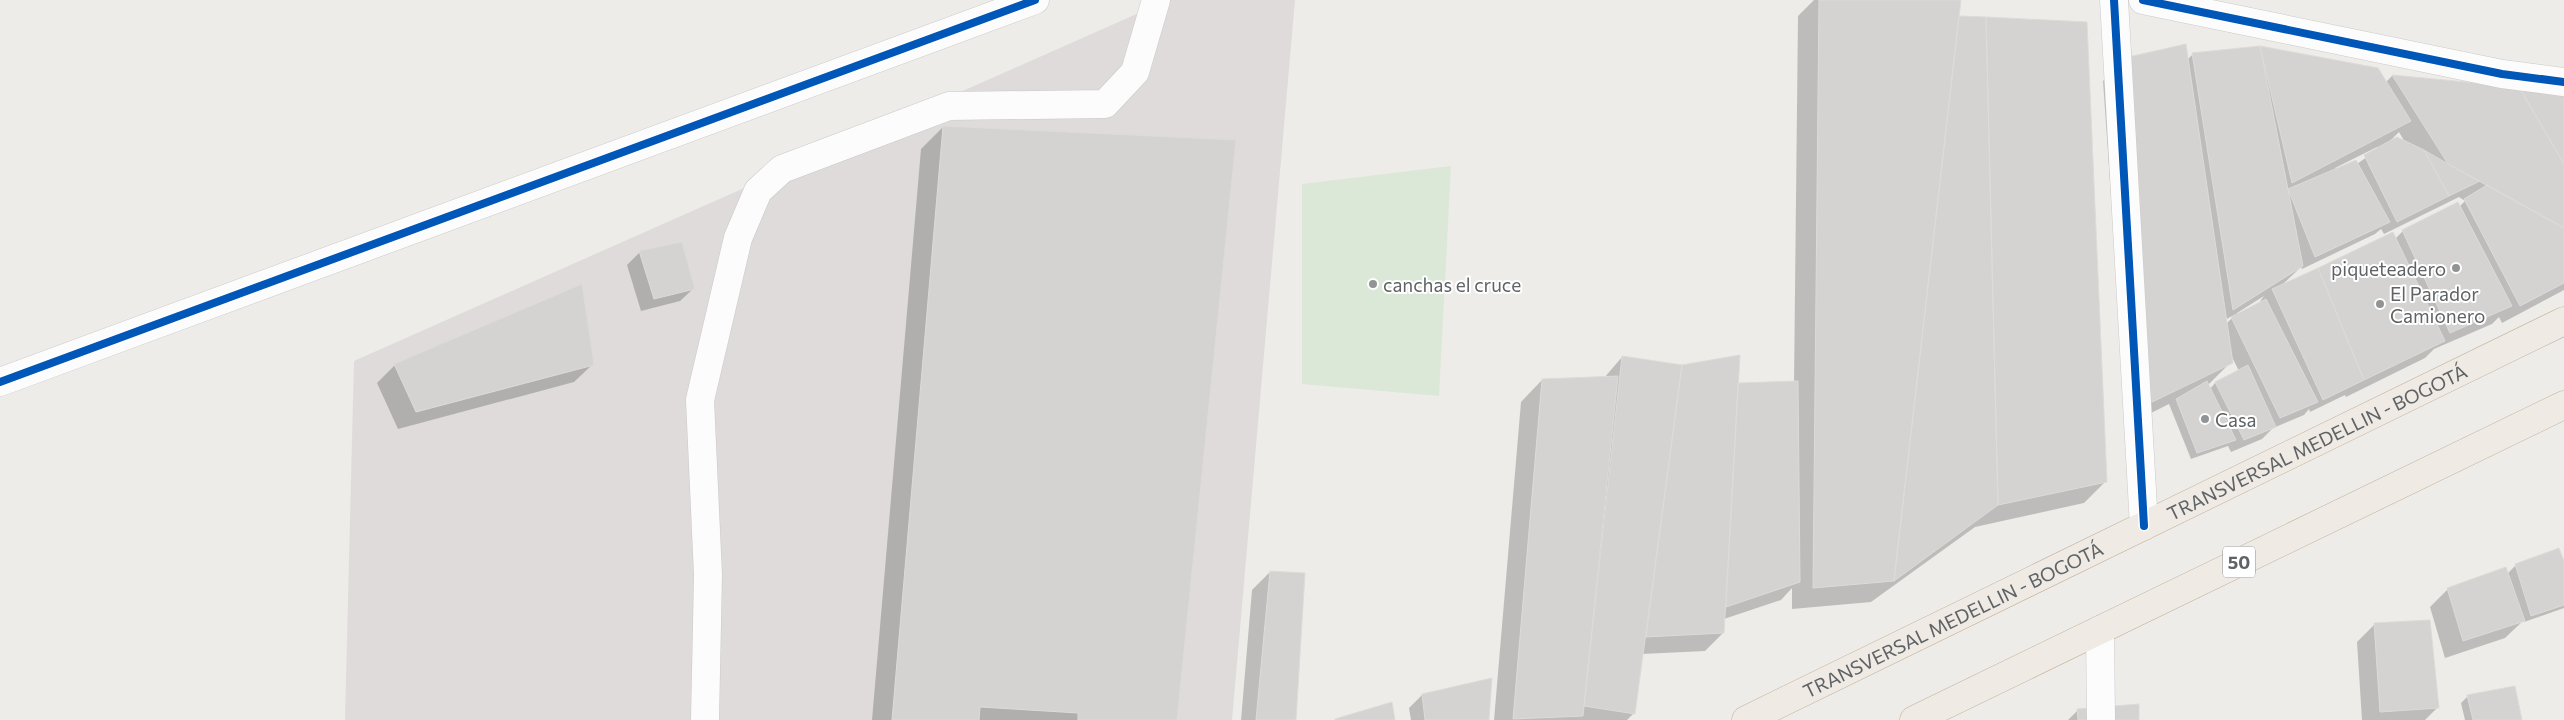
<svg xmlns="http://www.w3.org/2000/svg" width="2564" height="720" viewBox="0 0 2564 720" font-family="Commissioner,sans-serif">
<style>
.industrial{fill:#dedbda}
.green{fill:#dbe7d7}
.shadow{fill:#0003;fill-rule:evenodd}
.building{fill:#d5d3d2;stroke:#dddbd8}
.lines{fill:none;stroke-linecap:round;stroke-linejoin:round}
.minor-casing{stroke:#cbcac9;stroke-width:29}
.highway-casing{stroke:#c1b19b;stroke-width:29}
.minor{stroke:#fcfcfc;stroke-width:28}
.highway{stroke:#efeae4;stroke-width:28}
.cycleway-casing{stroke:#fff;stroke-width:11}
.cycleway{stroke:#0057b8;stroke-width:8}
.poi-dot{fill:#919394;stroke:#fff;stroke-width:2}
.labels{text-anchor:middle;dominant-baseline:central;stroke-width:4;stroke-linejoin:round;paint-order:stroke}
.shield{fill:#fff;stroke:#8f9294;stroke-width:1}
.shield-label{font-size:18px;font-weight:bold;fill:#5f6366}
.poi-label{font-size:19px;fill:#5f6366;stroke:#fff;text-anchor:start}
.street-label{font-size:19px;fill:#5f6366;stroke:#fff}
</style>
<rect width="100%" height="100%" fill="#eeece9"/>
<path class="industrial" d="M1168 0H1295L1232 720H345L354 361Z"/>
<path class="green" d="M1451 166 1439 396 1302 384V184Z"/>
<path class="shadow" d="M1814 0H1959L1957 17 2106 481 2084 503 1975 527 1871 602 1792 609V588L1781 600 1724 619 1723 633 1705 651 1642 654 1634 713 1627 720H1494L1521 402 1542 380 1604 378 1622 357 1682 366 1737 384 1794 383 1798 16Z
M2260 47 2377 70 2385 83 2392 76 2519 88 2564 97V290L2502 323 2499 317 2492 324 2434 349 2425 358 2346 397 2345 395 2310 412 2309 409 2304 415 2273 428 2262 439 2231 452 2228 446 2191 459 2169 404 2127 425 2103 81 2125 59 2187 60 2192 55ZM2399 132 2406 144 2389 142ZM2377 147 2378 149 2357 164 2336 170 2335 168ZM2459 197 2465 201 2459 207 2403 231 2395 239 2283 284 2301 267 2302 269 2375 234 2381 229 2384 234ZM2264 296 2259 303 2238 314 2237 313ZM2232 316 2233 317 2226 324 2225 320ZM2231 355 2239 371 2215 383 2210 389 2208 385 2231 362Z
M943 127 1176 720H872L921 149Z
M640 252 694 288 680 301 641 311 627 265Z
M593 364 574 382 398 429 377 383 395 365Z
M2516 565H2564V608L2524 622V620L2505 638 2445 658 2430 607 2448 589 2507 574Z
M1270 572 1295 720H1241L1252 590Z
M2375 624 2437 708 2425 720H2362L2357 642Z
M1422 695 1488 720H1411L1409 708Z
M2467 697 2520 720H2465L2461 703Z
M2078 710 2138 720H2068Z"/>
<path class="building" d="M1819 0H1961L1894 581 1813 588Z
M1959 16 1986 17 1998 505 1894 581Z
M1986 17 2087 22 2107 482 1998 505Z
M2186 44 2233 363 2148 404 2124 58Z
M2260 46 2303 266 2233 310 2192 53Z
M2260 46 2378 68 2411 121 2292 183Z
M2392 75 2519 87 2564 164V228L2448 164Z
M2519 87 2564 95V164Z
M943 126 1236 140 1177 720H1078V713L980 707 979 720H892Z
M2397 137 2424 150 2449 196 2397 222 2364 155Z
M2424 150 2448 164 2480 181 2449 196Z
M2356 160 2390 222 2315 257 2288 189Z
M2487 185 2564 228V283L2520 306 2464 199Z
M2458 202 2512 306 2450 333 2402 230Z
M2393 232 2445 341 2364 380 2318 268Z
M682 242 695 289 654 299 639 251Z
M2318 268 2364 380 2323 400 2272 289Z
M582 284 594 365 416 412 394 364Z
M2266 299 2318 402 2280 418 2231 317Z
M1740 355 1724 633 1646 637 1682 365Z
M1622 356 1682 365 1635 714 1584 706Z
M2248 365 2276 427 2244 440 2215 382Z
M1618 376 1583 716 1513 719 1542 379Z
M1798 381 1800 582 1726 607 1738 383Z
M2207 381 2236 440 2197 453 2176 399Z
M2559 548 2564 561V605L2531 616 2515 564Z
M2506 567 2525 621 2463 641 2447 588Z
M1270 571 1305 573 1296 720H1256Z
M2430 620 2439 708 2380 712 2374 623Z
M1492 678 1489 720H1425L1422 694Z
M2515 686 2522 720H2473L2467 695Z
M1392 702 1395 720H1335V719Z
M2139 704V720H2078L2077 709Z"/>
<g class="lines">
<g class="minor-casing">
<path id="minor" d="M2114 0 2144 526
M2143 0 2502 74 2564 82
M0 382 1035 0
M2100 630 2101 720
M705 720 708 575 700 400 738 238 758 191 782 169 949 106 1105 104 1135 72 1156 0"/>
</g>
<g class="highway-casing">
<g id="highway">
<path id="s1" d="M1746 720 2564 321"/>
<path d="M1914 720 2564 405"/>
</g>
</g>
<use href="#minor" class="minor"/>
<use href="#highway" class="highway"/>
<g class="cycleway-casing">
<path id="cycleway" d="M2114 0 2144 526
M2143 0 2502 74 2564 82
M0 382 1035 0"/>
</g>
<use href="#cycleway" class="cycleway"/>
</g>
<g class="poi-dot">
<circle cx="2456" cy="268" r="5"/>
<circle cx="1373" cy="284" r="5"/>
<circle cx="2380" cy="304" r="5"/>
<circle cx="2205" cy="419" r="5"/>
</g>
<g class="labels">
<rect class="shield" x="2223" y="546.5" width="32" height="31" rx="4"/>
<g class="shield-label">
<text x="2239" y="562">50</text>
</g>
<g class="poi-label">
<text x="2446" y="268" text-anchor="end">piqueteadero</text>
<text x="1383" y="284">canchas el cruce</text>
<text x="2390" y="293">El Parador<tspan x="2390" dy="22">Camionero</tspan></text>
<text x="2215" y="419">Casa</text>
</g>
<g class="street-label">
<text stroke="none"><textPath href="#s1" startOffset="635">TRANSVERSAL MEDELLIN - BOGOTÁ</textPath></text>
<text stroke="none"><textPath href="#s1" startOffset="230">TRANSVERSAL MEDELLIN - BOGOTÁ</textPath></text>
</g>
</g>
</svg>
